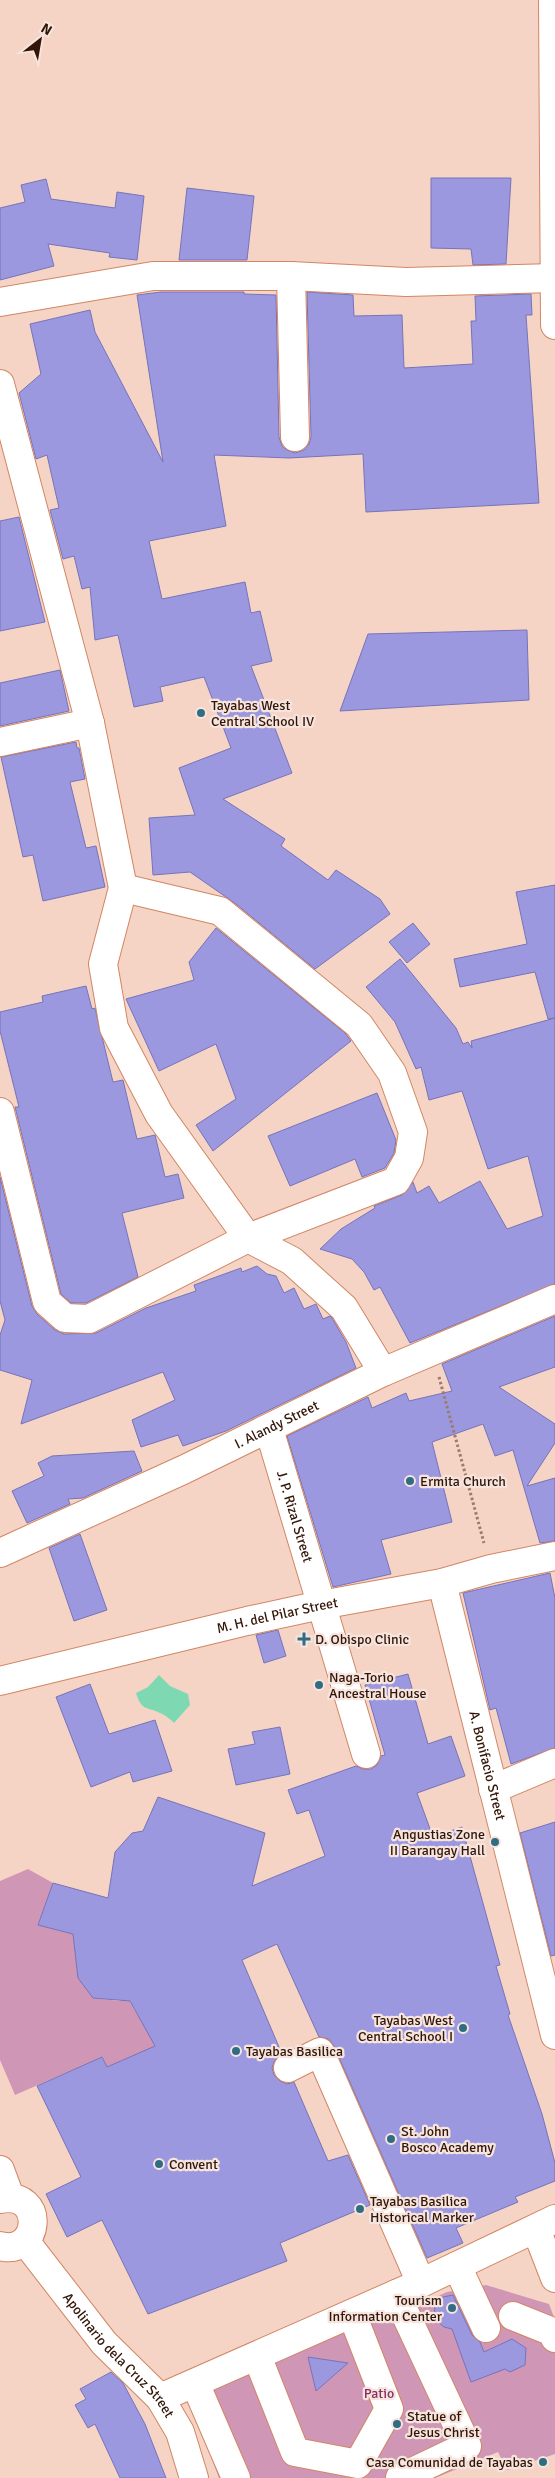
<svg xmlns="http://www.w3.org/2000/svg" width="555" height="2478" viewBox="0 0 555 2478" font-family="Signika,sans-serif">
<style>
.green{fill:#cf97b5}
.water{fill:#7ed9b3}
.building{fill:#9b98e0;stroke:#7773b9}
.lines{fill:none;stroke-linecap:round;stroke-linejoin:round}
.minor-casing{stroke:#d28663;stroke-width:30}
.major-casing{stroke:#d28663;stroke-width:30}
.path{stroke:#9b7b6d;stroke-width:3;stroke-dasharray:2.5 2.5;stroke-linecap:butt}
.minor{stroke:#fff;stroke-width:28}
.major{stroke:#fff;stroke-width:28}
.poi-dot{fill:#306d83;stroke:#f6e5de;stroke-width:2}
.labels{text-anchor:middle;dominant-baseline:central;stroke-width:4.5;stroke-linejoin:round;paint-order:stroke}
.poi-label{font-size:14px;fill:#321507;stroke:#f6e5de;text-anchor:start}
.street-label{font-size:14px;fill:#321507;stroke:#f6e5de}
.park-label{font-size:14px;fill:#862f66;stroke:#f6e5de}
</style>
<rect width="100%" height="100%" fill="#f5d4c5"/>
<path class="green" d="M28 1869 53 1883 38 1925 83 1936 93 1998 119 2001 128 1998C145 2031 149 2026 183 2034L107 2067 102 2057 15 2095 0 2060V1881Z
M421 2283 429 2300 447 2292 486 2285 549 2304 555 2320V2454L507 2470 498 2452 435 2478H219L185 2387Z"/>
<path class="water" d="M159 1675 170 1686 188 1694 190 1705 174 1723C170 1719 165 1715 160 1713 145 1706 142 1711 136 1693L148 1687Z"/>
<path class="building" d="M431 178H511L506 264 473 265 471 249 431 248Z
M46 179 51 199 115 208 117 192 144 196 137 260 109 257 110 253 48 244 54 266 0 280V208L25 202 21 185Z
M187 188 254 196 247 260H179Z
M161 292H244V294L276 295 279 437 282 446 287 450 295 453 304 450 309 444 311 437 307 292 353 295 354 316 402 315 404 368 473 364 471 321H476L475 296 531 294 532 315H526L539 503 366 512 363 454 289 458 214 455 226 526 149 541 162 599 245 582 251 613 260 611 272 661 251 666 292 773 223 799 285 839 281 846 328 880 336 870 380 899 390 914 315 969 236 904 190 872 153 875 149 818 195 815 179 768 231 748 204 677 160 687 163 701 134 707 118 635 95 640 90 587 82 589 74 556 63 559 50 510 59 508 47 455 36 459 19 393 41 374 30 324 90 310 95 332 163 462 137 295Z
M19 517 45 622 0 631V521Z
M527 630 529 700 340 711 368 634Z
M60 670 69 711 0 726V683Z
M76 742 77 748H79L85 779 70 782 86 848 96 846 105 887 43 901 33 855 23 857 1 757Z
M555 885V1018L548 1019 535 972 460 987 454 959 527 944 516 892Z
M413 923 430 944 407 963 389 942Z
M216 928 345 1033 351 1041 213 1151 196 1125 236 1099 216 1044 159 1071 126 999 194 980 189 962Z
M400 959 456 1028 463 1044 468 1042 472 1048 471 1041 555 1018V1284L410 1343 380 1287 374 1290 364 1272 352 1259 320 1249 341 1229 375 1208 374 1206 402 1195 413 1182 417 1193 429 1186 439 1203 480 1181 507 1229 543 1216 528 1156 488 1169 462 1091 429 1100 421 1067 416 1069 395 1022 366 987Z
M86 986 92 1009 95 1008 113 1082 123 1080 137 1139 155 1135 165 1177 178 1174 184 1198 122 1213 138 1277 86 1303H71L61 1294 15 1107H19L0 1031V1012L43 1002 42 996Z
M377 1093 396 1140 394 1153 385 1168 362 1177 355 1159 290 1186 268 1136Z
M0 1177 32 1306 37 1314 55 1330 64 1334 96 1333 146 1308 196 1291 194 1285 241 1268 242 1272 257 1266 267 1274 276 1276 284 1293 294 1288 304 1309 316 1304 323 1319 330 1316 332 1318 346 1342 356 1368 226 1431 183 1446 178 1435 141 1447 132 1420 175 1400 163 1372 21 1424 32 1380 0 1370V1335L5 1320 0 1301Z
M555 1316V1367L499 1387 555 1424V1443L527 1486 555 1478V1541L540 1543 513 1450 495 1456 483 1424 432 1442 452 1522 381 1540 391 1574 333 1587 287 1436 368 1397 372 1408 406 1393 409 1401 452 1391 442 1364Z
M134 1451 142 1471 83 1498 68 1499 70 1504 27 1523 12 1491 44 1476 38 1463 52 1456Z
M80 1534 107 1610 74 1621 49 1548Z
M550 1573 555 1598V1748L511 1764 496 1708 490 1710 463 1593Z
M278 1630 286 1656 264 1663 256 1635Z
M408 1674 428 1744 451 1736 465 1776 417 1793 433 1837 462 1827 500 1965 496 1966 510 2014 508 2015 542 2114 555 2163V2181L515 2197 518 2202 456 2228 463 2243 427 2258 334 2046 329 2039 319 2037 277 1944 242 1960 282 2054 275 2060 272 2068 274 2075 280 2081 287 2084 294 2082 328 2161 348 2155 370 2205 280 2243 287 2261 148 2314 102 2220 67 2237 46 2194 81 2177 37 2086 102 2057 107 2067 155 2046 130 2001 93 1998 78 1978 73 1934 38 1925 53 1883 108 1898 115 1852 132 1833 143 1831 158 1797 265 1833 252 1886 325 1856 309 1810 297 1814 288 1790 356 1766 363 1769H371L377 1765 381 1756 385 1755 365 1685Z
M90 1684 109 1734 155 1720 172 1771 133 1782 130 1772 91 1787 56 1697Z
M280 1727 290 1774 236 1785 228 1749 255 1744 252 1732Z
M555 1822V1955L551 1956 520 1833Z
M453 2295 472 2335 480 2342 484 2352 512 2339 526 2348 525 2365 510 2372 505 2369 471 2382 452 2329 444 2327 437 2321 434 2312 436 2303 443 2297Z
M308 2357 348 2363 316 2391Z
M111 2372 123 2383 145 2424 166 2478H120L95 2424 88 2428 75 2405 86 2399 80 2389Z"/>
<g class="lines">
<g class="minor-casing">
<g id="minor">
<path d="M291 276 295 437"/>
<path d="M0 302 153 276H291L406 282 554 278"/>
<path d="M0 384 90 723 123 888 103 964 114 1028 159 1114 248 1238 292 1261 344 1308 383 1372"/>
<path d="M0 742 90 723"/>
<path d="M0 1112 47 1302 65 1318 89 1319 248 1238 396 1181 409 1158 413 1132 392 1073 359 1025 220 911 123 888"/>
<path id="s1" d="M269 1429 366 1754"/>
<path id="s2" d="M0 1553 183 1470 383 1372 555 1299"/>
<path id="s3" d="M442 1583 555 2035"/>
<path d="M493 1789 555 1763"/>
<path d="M288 2068 320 2052 421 2283"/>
<path d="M536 2229 555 2278"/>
<path id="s4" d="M25 2241 104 2343 160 2398 180 2432 194 2478"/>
<path d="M457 2266 486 2328"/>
<path d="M396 2294 467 2446 400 2478"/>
<path d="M513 2316 553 2332 555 2338"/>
<path d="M257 2356 295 2452 358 2464 389 2409 352 2314"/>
<path d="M195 2383 236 2478"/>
<path d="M160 2398 421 2283 555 2219"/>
</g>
</g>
<g class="major-casing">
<g id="major">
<path d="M553 0 555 325"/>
<path id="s5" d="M0 1681 247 1621 321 1605 442 1583 491 1569 555 1556"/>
<path d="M0 2170 10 2197"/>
<path d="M0 2199C47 2190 40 2257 0 2246"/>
</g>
</g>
<path class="path" d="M439 1377 484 1543"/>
<use href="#minor" class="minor"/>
<use href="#major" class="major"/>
</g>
<g class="poi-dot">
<circle cx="201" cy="713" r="5"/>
<circle cx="410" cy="1481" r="5"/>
<path d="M301.5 1631.5h5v5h5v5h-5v5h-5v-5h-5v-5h5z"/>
<circle cx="319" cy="1685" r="5"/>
<circle cx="495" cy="1842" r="5"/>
<circle cx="463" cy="2028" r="5"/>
<circle cx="236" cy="2051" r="5"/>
<circle cx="391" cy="2139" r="5"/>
<circle cx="159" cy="2164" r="5"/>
<circle cx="360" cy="2209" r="5"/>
<circle cx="452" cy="2308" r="5"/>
<circle cx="397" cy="2424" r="5"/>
<circle cx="543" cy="2462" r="5"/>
</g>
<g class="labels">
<g class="poi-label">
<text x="211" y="705">Tayabas West<tspan x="211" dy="16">Central School IV</tspan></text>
<text x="420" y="1481">Ermita Church</text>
<text x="315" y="1639">D. Obispo Clinic</text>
<text x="329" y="1677">Naga-Torio<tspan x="329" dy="16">Ancestral House</tspan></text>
<text x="485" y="1834" text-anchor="end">Angustias Zone<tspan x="485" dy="16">II Barangay Hall</tspan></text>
<text x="453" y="2020" text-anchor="end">Tayabas West<tspan x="453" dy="16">Central School I</tspan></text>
<text x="246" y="2051">Tayabas Basilica</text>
<text x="401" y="2131">St. John<tspan x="401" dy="16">Bosco Academy</tspan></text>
<text x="169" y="2164">Convent</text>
<text x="370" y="2201">Tayabas Basilica<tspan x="370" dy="16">Historical Marker</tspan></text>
<text x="442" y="2300" text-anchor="end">Tourism<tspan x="442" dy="16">Information Center</tspan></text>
<text x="407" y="2416">Statue of<tspan x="407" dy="16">Jesus Christ</tspan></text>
<text x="533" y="2462" text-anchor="end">Casa Comunidad de Tayabas</text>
</g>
<g class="street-label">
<text stroke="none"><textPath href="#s2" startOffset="305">I. Alandy Street</textPath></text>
<text stroke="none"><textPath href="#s1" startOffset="91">J. P. Rizal Street</textPath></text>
<text stroke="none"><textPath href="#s5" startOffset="285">M. H. del Pilar Street</textPath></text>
<text stroke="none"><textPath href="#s3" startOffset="188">A. Bonifacio Street</textPath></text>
<text stroke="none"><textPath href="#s4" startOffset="148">Apolinario dela Cruz Street</textPath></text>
</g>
<g class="park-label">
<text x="379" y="2393">Patio</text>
</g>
</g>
<g transform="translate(40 40) rotate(31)" stroke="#f6e5de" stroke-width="4" paint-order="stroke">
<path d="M0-4L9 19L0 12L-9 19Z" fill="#321507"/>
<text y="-8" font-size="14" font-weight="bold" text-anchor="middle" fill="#321507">N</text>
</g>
</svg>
